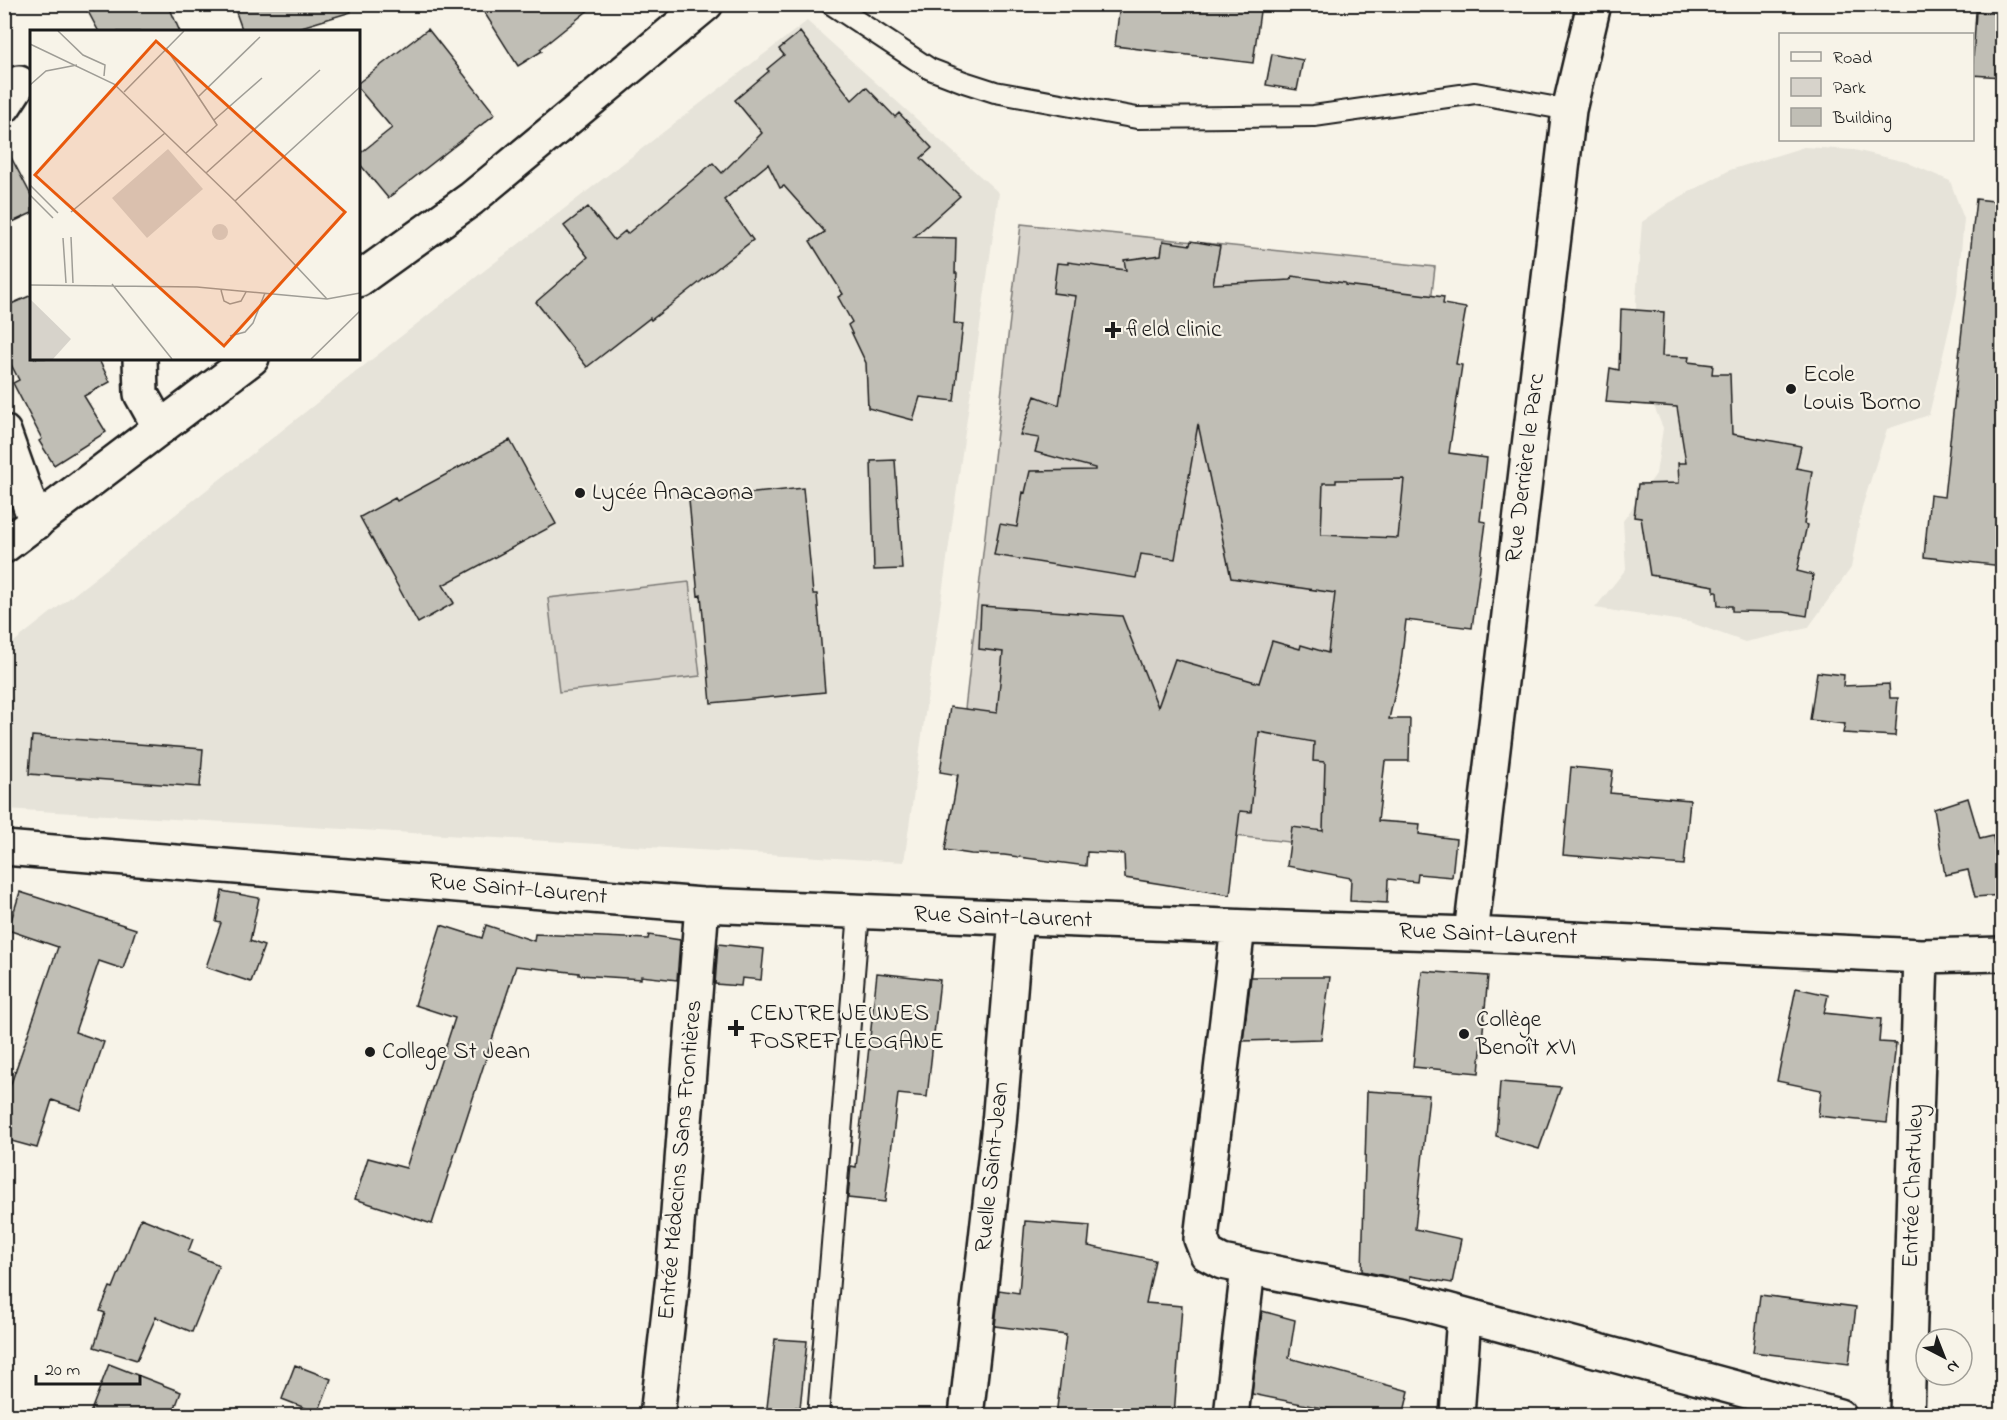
<svg xmlns="http://www.w3.org/2000/svg" width="2007" height="1420" viewBox="0 0 2007 1420" font-family="'Indie Flower',sans-serif">
<style>
.built{fill:#e6e3d9}
.green{fill:#d7d3cb;stroke:#7a7874;stroke-width:1.5}
.building{fill:#c0beb5;stroke:#1c1c1c;stroke-width:1.5;fill-rule:evenodd}
.lines{fill:none;stroke-linecap:round;stroke-linejoin:round}
.lane-casing{stroke:#1c1c1c;stroke-width:24}
.street-casing{stroke:#1c1c1c;stroke-width:38}
.secondary-casing{stroke:#1c1c1c;stroke-width:38}
.lane{stroke:#f7f3e8;stroke-width:20}
.street{stroke:#f7f3e8;stroke-width:33}
.secondary{stroke:#f7f3e8;stroke-width:33}
.poi-dot{fill:#1c1c1c;stroke:#f7f3e8;stroke-width:2}
.labels{text-anchor:middle;dominant-baseline:central;stroke-width:4.5;stroke-linejoin:round;paint-order:stroke}
.poi-label{font-size:24px;fill:#1c1c1c;stroke:#f7f3e8;text-anchor:start}
.street-label{font-size:24px;fill:#1c1c1c;stroke:#f7f3e8}
.inset-road{fill:none;stroke:#9f9d96;stroke-width:1.5}
.view{fill:#e8590c;fill-opacity:0.15;stroke:#e8590c;stroke-width:3}
.inset-edge{fill:none;stroke:#1c1c1c;stroke-width:3}
</style>
<rect width="100%" height="100%" fill="#f7f3e8"/>
<filter id="ink" filterUnits="userSpaceOnUse"><feTurbulence type="fractalNoise" baseFrequency=".0167" numOctaves="2"/><feDisplacementMap in="SourceGraphic" scale="12" xChannelSelector="R" yChannelSelector="G"/><feConvolveMatrix kernelMatrix="1 2 1 2 8 2 1 2 1" color-interpolation-filters="sRGB"/></filter>
<g filter="url(#ink)">
<path class="built" d="M807 21 999 193 904 862 5 809V649L480 274Z
M1804 147 1854 150 1906 162 1950 181 1964 219 1957 295 1929 415 1887 429 1862 507 1851 568 1808 628 1745 642 1689 622 1595 608 1626 569 1623 521 1656 474 1663 428 1636 363V299L1642 222 1669 203 1730 170Z"/>
<path class="green" d="M1021 224 1435 267 1368 851 954 804Z
M689 582 700 676 559 692 548 598Z"/>
<path class="building" d="M84 4H168L180 32H99Z
M233 4H350L351 12 285 32H243Z
M479 4H596L540 49 542 51 518 66Z
M1120 4H1261L1253 63 1115 46Z
M1976 12 2002 14V77L1972 75Z
M428 29 495 114 388 198 358 162V155L392 128 358 88V83Z
M800 32 852 100 866 87 895 117 899 113 932 148 921 158 960 196 914 237 956 238 955 273H957L954 323 963 324 954 401 920 397 913 420 868 408 866 363 848 325 852 322 838 297 843 294 810 241 825 232 784 186 780 188 768 164 724 200 753 240 676 301 651 320 650 318 587 367 536 302 588 257 564 226 588 207 614 240 625 231 627 234 713 163 722 173 762 133 735 100 769 71 767 69 784 55 779 49Z
M1272 54 1303 60 1297 90 1266 85Z
M4 144 32 197V213L4 226Z
M1976 199 2002 202V566L1924 557 1930 495 1944 497Z
M1163 241 1190 245 1191 241 1220 246 1213 284 1291 280 1292 276 1345 283V285L1444 297 1443 304 1466 308 1456 364 1462 365 1449 453 1487 458 1480 521 1486 522 1472 628 1406 620 1400 671 1389 719H1410L1409 761H1385L1378 821 1420 824 1419 834 1456 839 1452 877 1418 874 1417 882 1388 879 1387 903 1350 901 1351 878 1287 866 1292 827 1323 831 1325 762 1313 761 1314 742 1259 732 1251 812 1240 811 1230 895 1125 878 1124 854 1087 852 1086 866 1004 855 971 854 945 850 958 775 940 772 950 707 997 713 1003 652 979 649 981 606 1122 616 1158 707 1175 659 1259 683 1272 641 1300 649 1301 645 1328 653 1335 593 1231 578 1198 424 1175 559 1141 554 1136 578 994 555 1000 524 1017 527 1023 492 1025 493 1030 471 1095 470V468L1035 452 1039 438 1020 435 1035 396 1059 405 1076 296 1053 293 1057 263 1068 264V262L1126 270 1124 260 1161 255ZM1404 479 1398 538 1321 535 1323 483H1336V480Z
M32 295V358H98L110 382 84 396 106 432 54 465 39 441 42 439 13 383 19 380 4 351V307Z
M1621 309 1664 312 1662 356 1689 357 1688 362 1713 365 1712 374H1730L1732 434 1801 446 1796 468 1812 471 1804 524 1807 525 1797 571 1813 575 1807 616 1784 612 1732 611V606H1718L1717 592H1714V586L1650 575 1641 518 1634 517 1638 484 1679 483 1678 463H1686L1677 407 1606 402 1610 368 1619 370Z
M510 440 556 524 443 585 454 603 418 623 360 517 395 498 397 501Z
M895 460 902 569 874 570 871 461Z
M803 488 813 594H817L825 692 711 703 701 595 698 596 689 500Z
M1817 672 1844 675 1843 686 1889 684 1890 698H1898L1895 736 1843 733 1845 724 1810 720Z
M32 736 203 749 200 787 29 774Z
M1571 767 1613 771 1610 793 1690 800 1684 865 1563 855Z
M1968 798 1980 839 1993 836 2002 895 1975 897 1968 870 1945 875 1934 809Z
M222 891 259 898 250 941 264 946 251 982 206 967 221 923 216 922Z
M20 892 136 929 123 969 99 961 75 1032 104 1042 81 1110 52 1100 37 1148 4 1139V1104L58 947 8 930Z
M441 925 482 938 486 925 534 941 535 934 648 939 649 935 680 940 677 980 641 976V979L579 975V973L516 966 432 1224 355 1199 368 1158 406 1168 455 1018 415 1005Z
M718 944 764 949 761 980 742 978 741 986 715 984Z
M1422 971 1488 976 1479 1073 1413 1067Z
M877 973 940 980 927 1097 898 1094 885 1202 848 1198 851 1166 856 1167Z
M1251 977H1330L1321 1039 1243 1041Z
M1796 988 1828 995 1824 1013 1881 1019 1879 1042 1896 1043 1887 1123 1818 1116 1821 1090 1777 1081Z
M1500 1082 1561 1087 1539 1149 1496 1136Z
M1367 1091 1429 1095 1415 1229 1461 1239 1452 1283 1410 1276V1281L1362 1271Z
M141 1218 193 1239 188 1252 219 1265 192 1332 156 1317 137 1360 94 1347 105 1313 100 1311 110 1287 113 1288Z
M1025 1221 1090 1226 1088 1246 1155 1260 1146 1303 1182 1306 1174 1416H1056L1066 1335 995 1326 999 1290 1019 1293Z
M1760 1295 1856 1307 1849 1364 1753 1352Z
M1262 1311 1295 1320 1289 1358 1409 1391 1403 1416H1362L1252 1394Z
M775 1339 807 1341 800 1408 796 1407V1416H766Z
M109 1364 181 1392 172 1416H89Z
M295 1365 331 1379 318 1413 282 1399Z"/>
<g class="lines">
<g class="lane-casing">
<path id="lane" d="M831 4 930 69 964 82 995 92 1137 118 1314 116 1475 93 1569 110
M818 1416 859 912"/>
</g>
<g class="street-casing">
<path id="street" d="M4 106 19 83
M140 358 141 394 160 428
M4 432 36 523
M4 848 702 905 1251 927 1471 934 1921 956 2002 954
M1238 927 1201 1239 1207 1254 1222 1262 1410 1300 1839 1416
M1471 934 1569 110 1594 4
M657 1416 673 1276 702 905
M966 1416 999 1124 1016 918
M1231 1416 1248 1268
M1457 1416 1464 1315
M1907 1416 1921 956"/>
</g>
<g class="secondary-casing">
<path id="secondary" d="M358 280 471 199 706 4
M4 546 252 358"/>
</g>
<use href="#lane" class="lane"/>
<use href="#street" class="street"/>
<use href="#secondary" class="secondary"/>
</g>
</g>
<g class="poi-dot">
<path d="M1110 321h6v6h6v6h-6v6h-6v-6h-6v-6h6z"/>
<circle cx="1791" cy="389" r="6"/>
<circle cx="580" cy="493" r="6"/>
<path d="M733 1019h6v6h6v6h-6v6h-6v-6h-6v-6h6z"/>
<circle cx="1464" cy="1034" r="6"/>
<circle cx="370" cy="1052" r="6"/>
</g>
<g class="labels">
<g class="poi-label">
<text x="1126" y="330">field clinic</text>
<text x="1803" y="375">Ecole<tspan x="1803" dy="28">Louis Borno</tspan></text>
<text x="592" y="493">Lycée Anacaona</text>
<text x="750" y="1014">CENTRE JEUNES<tspan x="750" dy="28">FOSREF LEOGANE</tspan></text>
<text x="1476" y="1020">Collège<tspan x="1476" dy="28">Benoît XVI</tspan></text>
<text x="382" y="1052">College St Jean</text>
</g>
<g class="street-label">
<text transform="translate(1526 468) rotate(-83)">Rue Derrière le Parc</text>
<text transform="translate(518 890) rotate(5)">Rue Saint-Laurent</text>
<text transform="translate(1003 918) rotate(2)">Rue Saint-Laurent</text>
<text transform="translate(1488 935) rotate(2)">Rue Saint-Laurent</text>
<text transform="translate(681 1160) rotate(-85)">Entrée Médecins Sans Frontières</text>
<text transform="translate(993 1167) rotate(-84)">Ruelle Saint-Jean</text>
<text transform="translate(1914 1186) rotate(-88)">Entrée Chartuley</text>
</g>
</g>
<g transform="translate(30 30)">
<rect width="330" height="330" fill="#f7f3e8"/>
<path d="M138 119 173 159 117 208 82 168ZM182 202a8 8 0 1 1 16 0a8 8 0 1 1-16 0ZM0 269 41 309 23 329H0Z" fill="#d7d3cb"/>
<path class="inset-road" d="M28 1 53 25 75 35 74 46M0 14 84 54 205 171 297 269M136 18 187 95 156 123M0 55 16 41 47 35M94 62 154 1M168 67 230 7M184 90 232 48M176 143 290 40M0 155 28 183M0 165 23 188M205 171 330 57M41 182 135 103M41 207 43 253M33 208 36 253M82 254 142 329M0 255 167 257 297 269 330 263M191 260 194 271 200 274 211 271 216 262M200 306 215 302 223 293 235 263M281 329 330 281"/>
<path class="view" d="M126 11 315 182 194 316 5 145Z"/>
<rect width="330" height="330" class="inset-edge"/>
</g>
<rect width="2007" height="1420" fill="none" stroke="#f7f3e8" stroke-width="24"/>
<rect x="12" y="12" width="1983" height="1396" fill="none" stroke="#1c1c1c" stroke-width="2" filter="url(#ink)"/>
<rect x="1779" y="33" width="195" height="108" fill="#f7f3e8" stroke="#9f9d96" stroke-width="1.5"/>
<rect x="1791" y="52" width="30" height="9" fill="#f7f3e8" stroke="#9f9d96" stroke-width="1.5"/>
<text x="1833" y="63" font-size="18" fill="#1c1c1c">Road</text>
<rect x="1791" y="78" width="30" height="18" fill="#d7d3cb" stroke="#9f9d96" stroke-width="1.5"/>
<text x="1833" y="93" font-size="18" fill="#1c1c1c">Park</text>
<rect x="1791" y="108" width="30" height="18" fill="#c0beb5" stroke="#9f9d96" stroke-width="1.5"/>
<text x="1833" y="123" font-size="18" fill="#1c1c1c">Building</text>
<g transform="translate(1944 1357) rotate(138)"><circle r="28" fill="#f7f3e8" stroke="#9f9d96" stroke-width="1.5"/>
<path d="M0-4.5L10 22L0 15L-10 22Z" fill="#1c1c1c"/>
<text y="-9" font-size="16" font-weight="bold" text-anchor="middle" fill="#1c1c1c">N</text>
</g>
<path d="M36 1375v9h104v-9" fill="none" stroke="#1c1c1c" stroke-width="3"/>
<text x="45" y="1375" font-size="18" fill="#1c1c1c" stroke="#f7f3e8" stroke-width="4.5" paint-order="stroke">20 m</text>
</svg>
